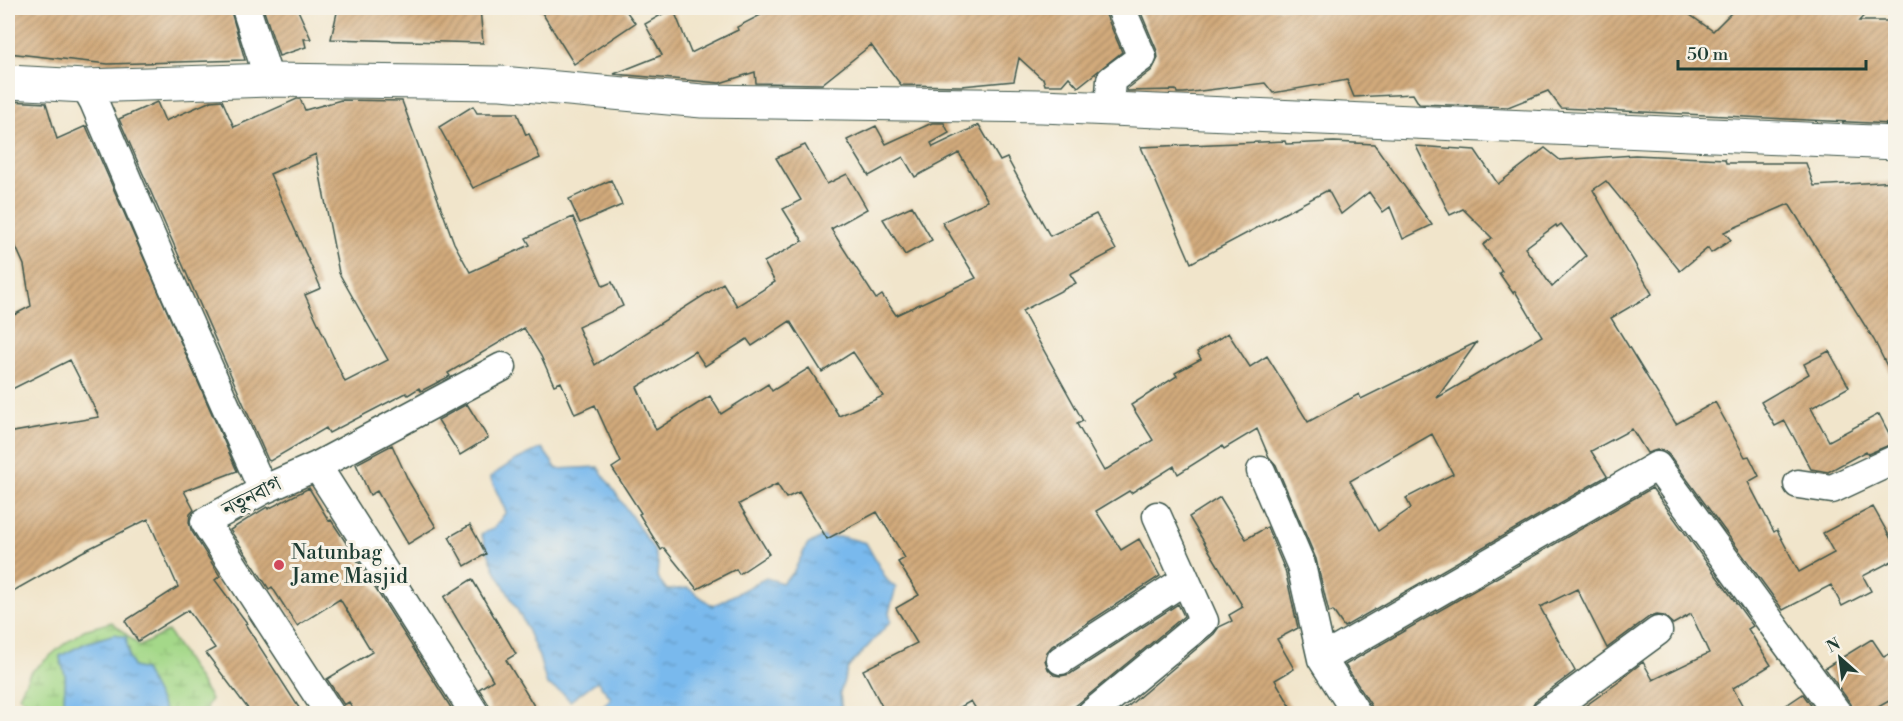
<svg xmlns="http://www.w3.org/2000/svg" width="1903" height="721" viewBox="0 0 1903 721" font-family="'Libre Bodoni','Noto Serif Bengali',serif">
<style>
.wetland{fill:url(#wetland-marsh);stroke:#628a5e;stroke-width:1.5}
.water{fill:url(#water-ripples);stroke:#4c7b90;stroke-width:1.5}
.building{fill:url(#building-hatch);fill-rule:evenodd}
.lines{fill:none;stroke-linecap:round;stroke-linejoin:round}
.minor-casing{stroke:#3e564b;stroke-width:31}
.tertiary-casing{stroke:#3e564b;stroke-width:35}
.minor{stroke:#fff;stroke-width:28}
.tertiary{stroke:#fff;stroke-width:33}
.poi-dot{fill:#d1495b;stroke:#f7f3e8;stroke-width:2}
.labels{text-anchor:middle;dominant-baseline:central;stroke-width:6;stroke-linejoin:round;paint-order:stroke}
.street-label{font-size:21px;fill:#1f3d34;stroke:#f7f3e8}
.poi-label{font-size:21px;fill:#1f3d34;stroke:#f7f3e8;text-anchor:start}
</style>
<defs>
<pattern id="wetland-marsh" width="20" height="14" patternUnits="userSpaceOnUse" patternTransform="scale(1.5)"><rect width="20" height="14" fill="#a4d889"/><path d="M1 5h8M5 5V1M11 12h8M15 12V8" fill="none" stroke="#8dba77"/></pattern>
<pattern id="water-ripples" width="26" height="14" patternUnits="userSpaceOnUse" patternTransform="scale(1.5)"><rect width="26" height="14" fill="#79b9ed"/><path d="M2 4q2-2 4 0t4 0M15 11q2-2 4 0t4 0" fill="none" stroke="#6398c1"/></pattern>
<pattern id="building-hatch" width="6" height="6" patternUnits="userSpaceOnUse" patternTransform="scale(1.5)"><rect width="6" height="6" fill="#d2aa7b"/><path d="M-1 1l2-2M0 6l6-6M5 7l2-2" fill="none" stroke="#aa8c66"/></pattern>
</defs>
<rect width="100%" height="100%" fill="#f7f3e8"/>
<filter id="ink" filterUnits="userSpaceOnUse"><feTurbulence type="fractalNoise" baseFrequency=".0167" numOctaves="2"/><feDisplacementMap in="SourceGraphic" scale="12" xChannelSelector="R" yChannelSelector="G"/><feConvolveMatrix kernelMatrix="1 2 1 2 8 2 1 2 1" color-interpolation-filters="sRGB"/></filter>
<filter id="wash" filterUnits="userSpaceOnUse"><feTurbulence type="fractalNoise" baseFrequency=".008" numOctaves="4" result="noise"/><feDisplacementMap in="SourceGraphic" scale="24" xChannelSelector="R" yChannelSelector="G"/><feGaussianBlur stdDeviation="1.35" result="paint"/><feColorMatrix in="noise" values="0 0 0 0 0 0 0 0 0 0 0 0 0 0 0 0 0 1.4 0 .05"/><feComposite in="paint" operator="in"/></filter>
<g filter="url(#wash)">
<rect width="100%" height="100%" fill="#f1e5cb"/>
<path class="wetland" d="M112 622 140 646 168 631 211 699 206 707 208 713H166L144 670 133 667 129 657V648L115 634 86 643 60 656C60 663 64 668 65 675 67 688 60 702 68 713H39L19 696 30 673 63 645 84 630Z"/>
<path class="water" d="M542 448 557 469 598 467 653 548 658 563 657 577 667 590 688 588 713 606 766 578 782 583 793 573 807 545 821 537H844L866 543 887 580 896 588 889 612 891 621 848 668 840 693 842 713H597L611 698 597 681 570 701 563 693 547 685 539 657 524 622 494 568 481 534 493 529 506 512 490 477 514 461Z
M115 634 126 637 129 657 133 667 144 670 166 713 68 714C60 702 67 688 65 675 64 668 60 663 60 656L86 643Z"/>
<g id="blocks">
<path class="building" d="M8 8H230L245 60 108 64 8 53Z
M263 8H297L311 39H304L306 47 279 56Z
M338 8H480L483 43 331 39Z
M539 8H624L635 23 574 64Z
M673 8 691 53 738 30 737 27 774 8H1105L1106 15 1122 52 1078 87 1069 77 1062 85H1045L1043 78H1041L1019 58 1014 81 962 86 901 85 871 45 822 84 756 83 755 72 720 83 614 74 662 55 645 24Z
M1139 8H1680L1713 31 1736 8H1871L1859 21H1896V82H1894L1892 124 1561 108 1548 91 1508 107 1419 104 1413 94 1354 97 1347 80 1273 93 1265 83 1184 93H1177L1176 90 1127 91V89L1152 70 1158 58 1157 51Z
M297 99H300L305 110 341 100 402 101 454 243 470 272 530 245 526 238 573 217 603 286 612 282 623 306 578 327 595 365 723 283 737 306 775 282 764 262 803 241 783 209 801 200 776 158 805 145 827 184 847 174 867 209 831 229 876 299 882 295 896 315 976 278 942 222 988 201 959 153 915 177 903 157 869 176 847 140 876 126 886 144 932 123H944L949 133 931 143 933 147 979 125 1000 161 1007 158 1050 236 1096 214 1116 250 1070 274 1076 283 1022 311 1083 421 1077 424 1104 471 1153 440 1131 405 1177 376 1175 373 1201 359 1197 352 1228 333 1250 367 1267 356 1308 422 1359 394 1361 399 1477 342 1437 398 1542 336 1515 291 1513 293 1499 273 1502 271 1483 245 1492 238 1463 209 1450 215 1416 146 1475 150 1498 184 1545 148 1560 160 1635 155 1725 159 1726 163H1806L1814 186 1896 181V384L1874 340 1789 204 1724 232 1731 240 1711 253 1708 248 1680 271 1606 181 1593 190 1652 294 1611 318 1676 424 1715 402 1745 457 1749 456 1759 476 1748 482 1774 532 1777 530 1799 572 1834 553 1823 533 1873 507 1896 548V559L1863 576 1871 591 1842 606 1831 585 1783 610 1670 456 1665 451 1657 450 1647 453 1632 429 1591 451 1607 476 1344 627 1333 611 1329 613 1316 559 1276 465 1269 457 1257 429 1224 449 1222 446 1178 474 1174 466 1131 493 1129 491 1096 511 1121 550 1139 539 1160 576 1052 646 1047 652 1045 660 1048 669 1054 675 1061 676 1070 674 1178 604 1184 616 1079 703 1065 714H979L971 701 948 714H886L863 670 917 643 896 608 919 595 898 562 905 558 877 512 827 539 799 492 786 498 777 484 739 504 769 554 739 574 736 569 697 589 664 548 661 550 639 514 641 513 612 468 621 462 595 405 575 414 561 382 554 385 541 356 524 328 448 373 450 376 421 391 419 388 408 395 406 393 329 433 326 428 270 461 268 460 119 119 157 102 165 121 211 101 222 100 234 127ZM316 154 339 273 388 360 345 382 305 295 321 288 270 174ZM1561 224 1586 256 1552 287 1525 248 1556 225 1557 227ZM790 321 822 372 853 352 883 396 839 416 809 368 772 391 768 384 721 414 710 396 656 430 637 387 695 351 705 366 747 339 752 346ZM1432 434 1453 474 1406 498 1411 508 1378 531 1350 481Z
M8 101 46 103 57 139 86 126 237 471 184 491 194 510 190 514 189 522 191 530 220 576 215 580 247 623 245 624 303 714H252L206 653 215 648 188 610 138 641 125 621 178 587 148 519 82 552 8 594V433L99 417 70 360 8 391V318L31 306 24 265 8 229Z
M473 106 477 113H517L526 135 529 134 540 158 473 188 439 127Z
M1285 141 1286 144 1334 142 1374 144 1432 225 1403 239 1390 207 1383 212 1369 192 1341 214 1328 190 1191 263 1141 147Z
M611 180 622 205 580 223 569 199Z
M912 206 932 240 905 255 883 219Z
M1829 351 1849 387 1811 408 1829 441 1879 414 1894 443 1868 454 1866 451 1828 472 1811 469 1785 421 1775 426 1761 402 1809 374 1804 364Z
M467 404 488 438 460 455 438 420Z
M392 445 409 482 436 527 408 544 377 491 370 495 356 464Z
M309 488 329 521 331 520 356 558 455 714H356L349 702 344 705 327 679 372 652 340 599 297 626 272 587 269 589 230 530 267 507 268 509Z
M1652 488 1753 626 1748 629 1771 665 1733 688 1747 714H1574L1623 679 1622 678 1643 662 1653 680 1709 653 1691 614 1673 624 1664 616 1657 615 1649 617 1607 648 1577 589 1540 607 1575 671 1535 701 1529 711 1524 714H1373L1371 705 1345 665Z
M1220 497 1246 539 1267 527 1285 570 1298 628 1277 639 1294 669 1275 680 1295 714H1119L1214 634 1219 627 1232 621 1229 615 1243 607 1189 517Z
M470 525 486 554 465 566 449 537Z
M472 579 516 654 506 660 539 714H491L489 705 479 689 493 680 444 597Z
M1872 639 1884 657 1896 650V697L1866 714H1854L1851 704 1825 668Z
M1803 694 1817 714H1773Z"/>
</g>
</g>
<g filter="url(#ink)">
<use href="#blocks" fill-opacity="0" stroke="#3e564b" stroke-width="1.5"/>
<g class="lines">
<g class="minor-casing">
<path id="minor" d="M246 8 269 80
M85 86 94 102 169 278 263 490
M1109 109 1111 80 1142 57 1121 8
M317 466 475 714
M1261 471 1301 565 1322 659 1357 714
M1798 484 1832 489 1896 459
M1322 659 1657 466 1838 714
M1061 660 1185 580
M330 714 205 522 263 490 317 466 502 367
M1091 714 1204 621 1157 516
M1545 714 1658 631"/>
</g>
<g class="tertiary-casing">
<path id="tertiary" d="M8 82 85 86 269 80 501 83 702 101 1042 106 1896 143"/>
</g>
<use href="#minor" class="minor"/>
<use href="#tertiary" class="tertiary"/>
</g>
</g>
<circle class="poi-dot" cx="279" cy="565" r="6"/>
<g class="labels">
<g class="street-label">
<text transform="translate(252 497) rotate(-27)">নতুনবাগ</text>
</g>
<g class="poi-label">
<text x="291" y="553">Natunbag<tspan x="291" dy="24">Jame Masjid</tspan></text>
</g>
</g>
<rect width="1903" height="721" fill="none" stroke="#f7f3e8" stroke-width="30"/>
<g transform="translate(1840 658) rotate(332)" stroke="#f7f3e8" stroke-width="4.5" paint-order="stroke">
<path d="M0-4.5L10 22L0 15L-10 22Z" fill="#1f3d34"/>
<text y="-9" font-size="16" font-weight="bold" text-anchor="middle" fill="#1f3d34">N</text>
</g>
<path d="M1678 60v9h188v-9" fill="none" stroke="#1f3d34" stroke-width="3"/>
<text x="1687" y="60" font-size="18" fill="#1f3d34" stroke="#f7f3e8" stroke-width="4.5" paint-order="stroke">50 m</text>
</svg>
